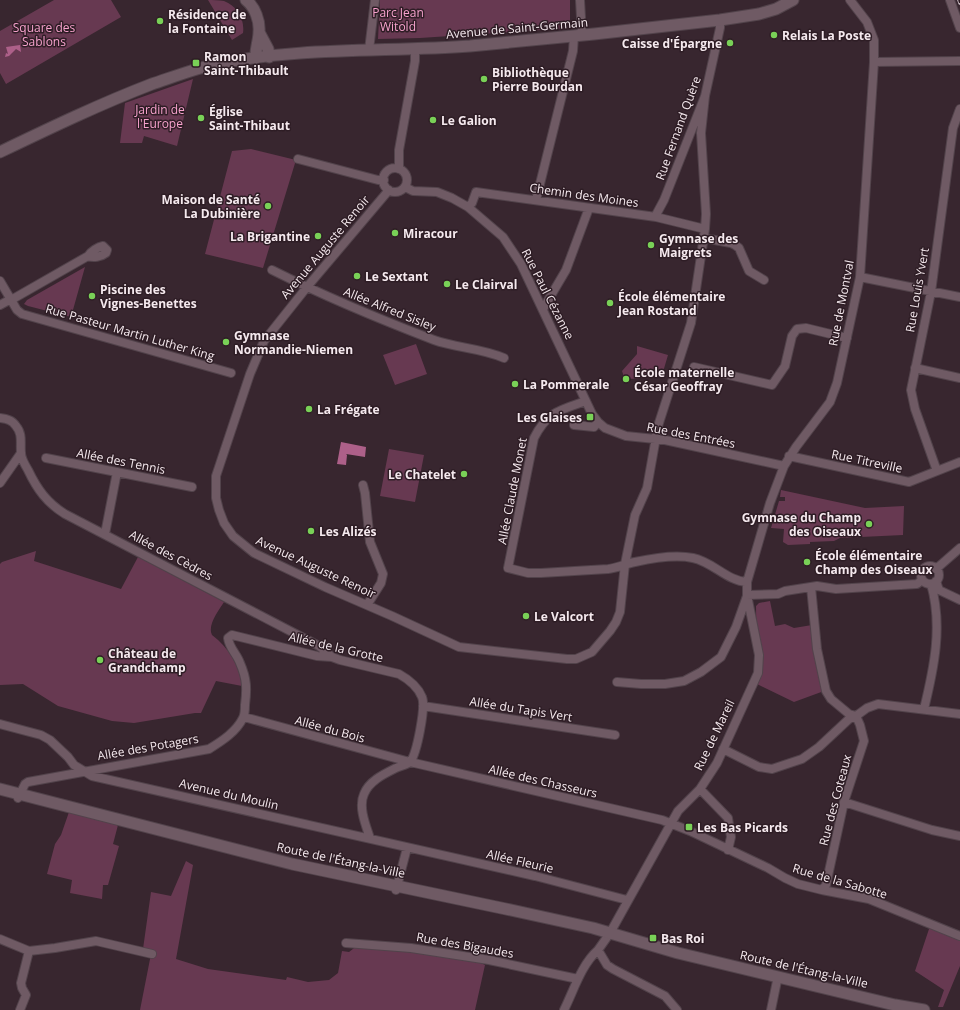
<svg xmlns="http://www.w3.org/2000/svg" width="960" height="1010" viewBox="0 0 960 1010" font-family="'Open Sans',sans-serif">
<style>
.green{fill:#673951}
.water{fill:#ad6089}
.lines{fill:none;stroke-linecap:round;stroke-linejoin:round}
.street-casing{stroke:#52434b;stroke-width:10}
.secondary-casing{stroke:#52434b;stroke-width:13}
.street{stroke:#6f5a64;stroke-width:8}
.secondary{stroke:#6f5a64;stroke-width:11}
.rail-casing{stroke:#ded1d7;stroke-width:3.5}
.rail{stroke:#2e1d25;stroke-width:2;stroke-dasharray:6;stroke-linecap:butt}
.poi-dot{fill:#79d157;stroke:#2e1d25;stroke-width:1.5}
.labels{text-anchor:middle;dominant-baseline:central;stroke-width:3;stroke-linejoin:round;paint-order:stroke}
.park-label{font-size:12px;fill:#f7a2cd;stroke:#2e1d25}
.poi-label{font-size:12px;font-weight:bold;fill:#f5e9ee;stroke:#2e1d25;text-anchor:start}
.street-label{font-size:12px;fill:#f5e9ee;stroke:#2e1d25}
</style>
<rect width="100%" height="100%" fill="#38262f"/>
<path class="green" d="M54 0H111L121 17 6 84 0 73V31Z
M208 0C213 0 219 0 224 1 237 6 245 19 243 33L232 40Z
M380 0H570V28L420 38 378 39Z
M193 79 177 146 144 136 142 143H120L125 103Z
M251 149 296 160 263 268 205 254 232 151Z
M85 267 71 317 28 306 24 304 27 300Z
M416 344 427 374 395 385 383 355Z
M637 346 668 355 663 372C651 375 636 382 624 377L622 371 637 354Z
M389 449 424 455 415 502 380 496Z
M781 490 865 508 904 506 903 535 840 538 834 541 810 542V544L788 545 783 542 784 529 771 528 779 501H785V497H780Z
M36 551 34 561 121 589 138 557 224 602C219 610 207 625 212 635 229 648 239 665 242 686L216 681 201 713H195L134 723 112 721 58 706 23 684 0 685V564L2 562Z
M770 601 775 626 785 624 794 628 812 625 824 691 794 702 757 684 756 606 759 603Z
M69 812 118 825 113 844 119 846 108 885H103L102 899 70 893 72 880 47 874 55 844 61 835Z
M186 861 193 865 176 959 208 969 286 980 287 977 308 982 329 980 338 973 342 951 349 952 358 945 413 949 479 962 485 965 475 1010H140L151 954 143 949 151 892 171 896Z
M930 926 960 939V966L943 1007H938L944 990 915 971Z"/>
<path class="water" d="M20 45 21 52 16 49 9 56 5 57 6 53 8 54 6 47Z
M341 442 366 447 365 457 346 454 347 455 346 465 337 464Z"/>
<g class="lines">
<g class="street-casing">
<path id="street" d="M580 0 582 35
M950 0 960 28
M369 50 375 0
M874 62 960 61
M298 159 378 180H384
M383 180a12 12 0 1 1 24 0a12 12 0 1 1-24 0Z
M399 169V150L415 61V49
M405 187 413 191 437 192 452 198 468 207 503 237 521 264 592 414 598 422 605 428 626 436 665 440 784 466
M389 190 307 287 264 341 250 374 216 476V498L219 510 224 523 233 536 254 553 325 587 392 616 459 647 567 659H576L592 652 610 631 616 622 620 612 625 564 635 515 647 488 658 426 691 323 705 229 706 214 701 133 705 96
M536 200 573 51 574 36
M468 207 472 203 476 192 656 217 705 229
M656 217 657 213 664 200 705 96 720 28V20
M704 238 731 243 735 245 739 248 749 271 764 280
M272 270C324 296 379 319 434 340 456 348 481 348 504 358
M860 277 960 297
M0 281 17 310 22 314 231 373
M11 300 88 256C91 251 98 247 103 246L107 250 106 253C101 257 93 258 88 256
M0 305 11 299
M543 309 566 270 589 208
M694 367 772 385 785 366 792 336 797 329 806 328 847 338
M915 368 960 378
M586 401C560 410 547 412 534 438L508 568 528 573H541L608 569C617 568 625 564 635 562 653 558 675 554 693 558 713 562 727 581 747 582
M0 418C7 419 12 420 16 426 23 434 20 443 21 453 21 458 25 465 28 470 37 489 47 503 65 514L319 646 332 657
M574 425 594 427 598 422
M789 456 909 482 960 462
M46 458 192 487
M937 471 915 409 911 390 931 292 953 128 960 109
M0 483 21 453
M363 485 365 493 370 542 383 574 381 583 367 605
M105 534 117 472
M921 575a9 9 0 1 1 18 0a9 9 0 1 1-18 0Z
M936 569 960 548
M936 581 939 590 960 600
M811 587 817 649 826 691 831 699 849 714 856 716
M747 595 778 594 785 591 817 586 836 589 917 584 922 580
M617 682 641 684H665L684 681 701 672 721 657 736 627 747 596
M423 706 615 735
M924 709C934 668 943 626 931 584
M244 717 410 762 662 820 690 831 768 868 785 878 798 884 822 890 869 899 960 936
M0 724 41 735 50 740 68 757 74 765 92 776 535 876 627 900
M723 749 759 767 772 769 802 759 819 747 849 719 856 716 867 708 878 704 960 714
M700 789 728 818 731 837 728 850
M18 798 25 784 28 782 209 749C222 741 236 732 243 718 245 714 245 709 245 705 247 689 247 679 240 663 237 654 229 648 228 638L232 635 317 656 332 657 340 660 399 674C408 679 418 687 422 697 426 706 417 754 410 762 407 765 400 766 396 768 384 774 369 781 364 794 358 807 366 826 370 838
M844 802 932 830 960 836
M396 890 407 848
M822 890 826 885 844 802 864 741 860 725 856 716
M0 939 29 951 55 948 96 941 152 954
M346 943 411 948 489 960 578 979
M20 1010 26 995 22 988 21 983 29 951
M564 1010C574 990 581 965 598 950
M677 1010 665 996 613 969 607 965 598 950 610 933 678 811 700 789 717 763 758 673 759 655 747 595V582L770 503 784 466 796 447 830 402 837 383 860 277 874 62V40L867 22 850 0
M771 1010 778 976"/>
</g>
<g class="secondary-casing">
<path id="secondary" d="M246 0C255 7 260 21 259 32 259 41 255 49 256 58
M259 32 268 49 269 57
M0 152C50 128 100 104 152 84 173 77 194 69 216 64 299 47 386 52 470 46L594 34 720 20 759 14 776 9 793 0
M0 789 292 864 506 909 593 928 678 953 895 1005 924 1010"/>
</g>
<use href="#street" class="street"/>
<use href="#secondary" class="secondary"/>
<g class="rail-casing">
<path id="rail" d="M959 0 960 3"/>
</g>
<use href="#rail" class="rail"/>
</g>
<g class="poi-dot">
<circle cx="160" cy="21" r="4"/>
<circle cx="774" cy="35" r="4"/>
<circle cx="730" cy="43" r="4"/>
<rect x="192" y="59" width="8" height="8" rx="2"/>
<circle cx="484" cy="79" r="4"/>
<circle cx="201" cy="118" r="4"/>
<circle cx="433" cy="120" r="4"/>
<circle cx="268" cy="206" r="4"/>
<circle cx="395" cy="233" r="4"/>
<circle cx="318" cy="236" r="4"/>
<circle cx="651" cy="245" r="4"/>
<circle cx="357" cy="276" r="4"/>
<circle cx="447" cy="284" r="4"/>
<circle cx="92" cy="296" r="4"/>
<circle cx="610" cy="303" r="4"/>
<circle cx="226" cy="342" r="4"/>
<circle cx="626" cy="379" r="4"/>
<circle cx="515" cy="384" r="4"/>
<circle cx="309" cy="409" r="4"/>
<rect x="586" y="413" width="8" height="8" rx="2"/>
<circle cx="464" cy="474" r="4"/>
<circle cx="869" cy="524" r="4"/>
<circle cx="311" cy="531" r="4"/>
<circle cx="807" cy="562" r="4"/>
<circle cx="526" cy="616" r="4"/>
<circle cx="100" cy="660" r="4"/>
<rect x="685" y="823" width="8" height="8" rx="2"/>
<rect x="649" y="934" width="8" height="8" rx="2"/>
</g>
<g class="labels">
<g class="park-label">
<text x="398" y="12">Parc Jean<tspan x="398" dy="14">Witold</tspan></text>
<text x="44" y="27">Square des<tspan x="44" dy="14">Sablons</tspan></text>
<text x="160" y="109">Jardin de<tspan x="160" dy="14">l'Europe</tspan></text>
</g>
<g class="poi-label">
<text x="168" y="14">Résidence de<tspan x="168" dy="14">la Fontaine</tspan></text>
<text x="782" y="35">Relais La Poste</text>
<text x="722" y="43" text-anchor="end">Caisse d'Épargne</text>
<text x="204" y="56">Ramon<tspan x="204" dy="14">Saint-Thibault</tspan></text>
<text x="492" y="72">Bibliothèque<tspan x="492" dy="14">Pierre Bourdan</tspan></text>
<text x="209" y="111">Église<tspan x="209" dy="14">Saint-Thibaut</tspan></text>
<text x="441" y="120">Le Galion</text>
<text x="260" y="199" text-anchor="end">Maison de Santé<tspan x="260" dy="14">La Dubinière</tspan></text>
<text x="403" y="233">Miracour</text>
<text x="310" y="236" text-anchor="end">La Brigantine</text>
<text x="659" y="238">Gymnase des<tspan x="659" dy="14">Maigrets</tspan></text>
<text x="365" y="276">Le Sextant</text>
<text x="455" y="284">Le Clairval</text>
<text x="100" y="289">Piscine des<tspan x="100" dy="14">Vignes-Benettes</tspan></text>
<text x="618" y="296">École élémentaire<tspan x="618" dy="14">Jean Rostand</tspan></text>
<text x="234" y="335">Gymnase<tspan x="234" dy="14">Normandie-Niemen</tspan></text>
<text x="634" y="372">École maternelle<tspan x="634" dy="14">César Geoffray</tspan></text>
<text x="523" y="384">La Pommerale</text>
<text x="317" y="409">La Frégate</text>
<text x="582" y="417" text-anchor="end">Les Glaises</text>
<text x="456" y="474" text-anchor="end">Le Chatelet</text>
<text x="861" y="517" text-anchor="end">Gymnase du Champ<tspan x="861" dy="14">des Oiseaux</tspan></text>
<text x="319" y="531">Les Alizés</text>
<text x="815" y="555">École élémentaire<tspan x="815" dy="14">Champ des Oiseaux</tspan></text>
<text x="534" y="616">Le Valcort</text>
<text x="108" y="653">Château de<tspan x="108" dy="14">Grandchamp</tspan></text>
<text x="697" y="827">Les Bas Picards</text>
<text x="661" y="938">Bas Roi</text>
</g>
<g class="street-label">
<text transform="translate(517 28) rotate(-5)">Avenue de Saint-Germain</text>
<text transform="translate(678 128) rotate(-70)">Rue Fernand Quère</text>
<text transform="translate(584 195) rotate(8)">Chemin des Moines</text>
<text transform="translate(325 247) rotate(-50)">Avenue Auguste Renoir</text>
<text transform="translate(917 290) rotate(-80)">Rue Louis Yvert</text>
<text transform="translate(548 294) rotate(63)">Rue Paul Cézanne</text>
<text transform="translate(841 303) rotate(-79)">Rue de Montval</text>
<text transform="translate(390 309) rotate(22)">Allée Alfred Sisley</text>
<text transform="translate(130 332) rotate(16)">Rue Pasteur Martin Luther King</text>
<text transform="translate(691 435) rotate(11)">Rue des Entrées</text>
<text transform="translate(121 461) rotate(11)">Allée des Tennis</text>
<text transform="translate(867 461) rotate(12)">Rue Titreville</text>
<text transform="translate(512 491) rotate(-79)">Allée Claude Monet</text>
<text transform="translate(171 555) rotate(28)">Allée des Cèdres</text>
<text transform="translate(316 567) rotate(25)">Avenue Auguste Renoir</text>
<text transform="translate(336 647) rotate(13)">Allée de la Grotte</text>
<text transform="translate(521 709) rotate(9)">Allée du Tapis Vert</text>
<text transform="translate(330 729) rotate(15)">Allée du Bois</text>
<text transform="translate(714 735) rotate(-64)">Rue de Mareil</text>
<text transform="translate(148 747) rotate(-10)">Allée des Potagers</text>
<text transform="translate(543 781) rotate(13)">Allée des Chasseurs</text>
<text transform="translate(229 794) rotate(13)">Avenue du Moulin</text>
<text transform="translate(835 800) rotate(-75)">Rue des Coteaux</text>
<text transform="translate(341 860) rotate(12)">Route de l'Étang-la-Ville</text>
<text transform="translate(520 861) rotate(13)">Allée Fleurie</text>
<text transform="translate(840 881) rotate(16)">Rue de la Sabotte</text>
<text transform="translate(465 945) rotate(10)">Rue des Bigaudes</text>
<text transform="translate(804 969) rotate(13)">Route de l'Étang-la-Ville</text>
</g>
</g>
</svg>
